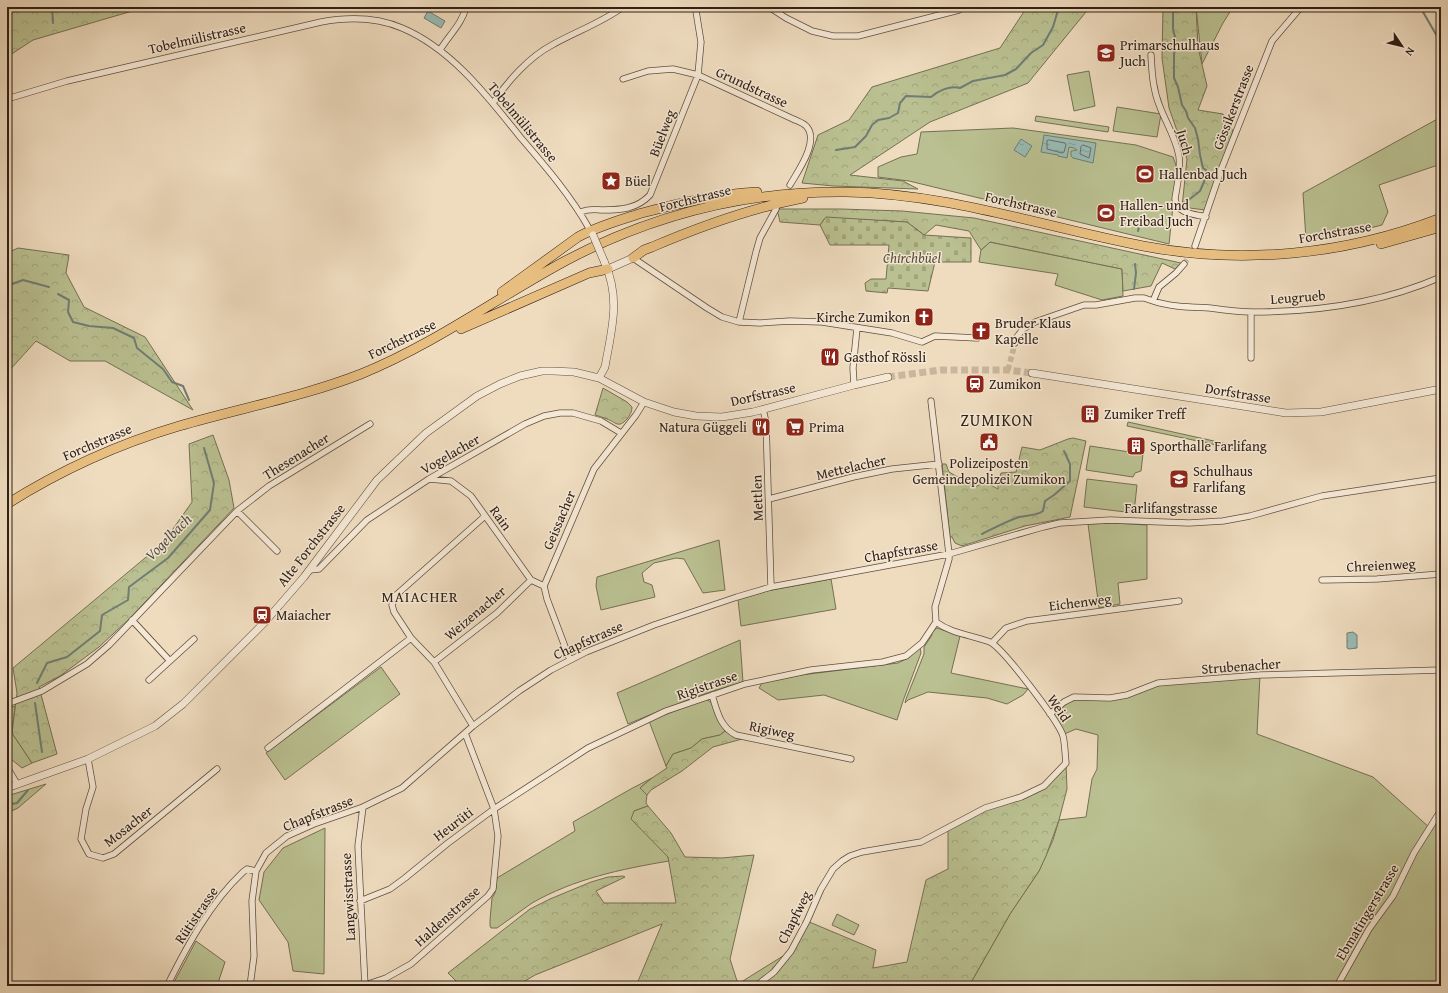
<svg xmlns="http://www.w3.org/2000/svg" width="1448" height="993" viewBox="0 0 1448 993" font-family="'Gentium Book Plus',serif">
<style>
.grass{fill:#bac091;stroke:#757054}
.forest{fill:url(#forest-crowns);stroke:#757054}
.cemetery{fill:url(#cemetery-stones);stroke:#757054}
.water{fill:url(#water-ripples);stroke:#707d75}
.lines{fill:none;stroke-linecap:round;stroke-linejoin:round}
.shore{stroke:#656e65;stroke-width:1}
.stream{stroke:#707d75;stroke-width:2}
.minor-tunnel{stroke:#c9b69d;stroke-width:5.5;stroke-dasharray:5.5 3;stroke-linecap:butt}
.tertiary-tunnel{stroke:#c9b69d;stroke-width:7;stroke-dasharray:7 3.5;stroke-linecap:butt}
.minor-casing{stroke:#604f40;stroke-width:7}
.tertiary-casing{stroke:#604f40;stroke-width:8}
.trunk-casing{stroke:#302016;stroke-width:10}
.minor{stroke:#f5e8d5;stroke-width:5.5}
.tertiary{stroke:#f5e8d5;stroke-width:7}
.trunk{stroke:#e8be80;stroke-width:9}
.tertiary-bridge-casing{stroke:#604f40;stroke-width:8;stroke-linecap:butt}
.tertiary-bridge{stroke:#f5e8d5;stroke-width:7}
.labels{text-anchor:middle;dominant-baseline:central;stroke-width:3;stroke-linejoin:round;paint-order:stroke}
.street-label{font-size:14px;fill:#302016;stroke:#f5e8d5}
.poi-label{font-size:14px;fill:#302016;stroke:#f5e8d5;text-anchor:start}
.park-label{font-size:14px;font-style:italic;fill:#59503b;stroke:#f5e8d5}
.water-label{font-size:15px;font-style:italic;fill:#504e45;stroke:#f5e8d5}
.neighbourhood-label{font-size:15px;letter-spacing:1px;fill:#302016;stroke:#f5e8d5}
.quarter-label{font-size:16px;letter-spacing:1px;fill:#302016;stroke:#f5e8d5}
</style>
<defs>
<pattern id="forest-crowns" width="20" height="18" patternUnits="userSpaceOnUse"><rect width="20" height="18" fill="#bac091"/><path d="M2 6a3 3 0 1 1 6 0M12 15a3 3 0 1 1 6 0" fill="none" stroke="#a0a57c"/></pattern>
<pattern id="cemetery-stones" width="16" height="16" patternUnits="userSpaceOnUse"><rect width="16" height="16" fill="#bac091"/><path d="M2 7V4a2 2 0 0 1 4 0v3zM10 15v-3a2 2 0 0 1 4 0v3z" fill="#a0a57c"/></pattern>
<pattern id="water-ripples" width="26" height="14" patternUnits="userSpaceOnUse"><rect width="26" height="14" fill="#9abbb4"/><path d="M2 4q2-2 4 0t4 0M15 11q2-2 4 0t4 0" fill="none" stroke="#85a09a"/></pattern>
</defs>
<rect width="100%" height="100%" fill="#efdcbf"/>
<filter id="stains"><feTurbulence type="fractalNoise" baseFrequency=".005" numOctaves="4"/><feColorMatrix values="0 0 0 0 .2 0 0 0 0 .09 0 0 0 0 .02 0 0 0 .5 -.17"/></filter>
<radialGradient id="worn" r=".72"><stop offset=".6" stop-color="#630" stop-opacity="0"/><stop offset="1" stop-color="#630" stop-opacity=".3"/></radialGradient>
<path class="grass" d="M1196 7H1233L1223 23 1202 64Z
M1089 71 1095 106 1074 111 1067 75Z
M1117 107 1161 114 1157 137 1113 131Z
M1036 116 1109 127 1108 132 1035 121Z
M1441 117V164L1379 185 1388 212 1382 225 1346 234 1306 240 1303 193Z
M1013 128 1136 145 1173 157 1177 168 1169 244 909 181 878 177V167L901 157 917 154 921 132Z
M990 242 1122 269 1123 296 1102 300 1055 285 1058 274 979 262 981 250Z
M1128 422 1241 447 1240 450 1127 426Z
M1090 446 1143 454 1141 471 1135 473 1133 477 1086 470Z
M1087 479 1137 485 1134 513 1084 507Z
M1147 504 1192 509V513L1146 508Z
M1113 523 1147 525V579L1118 583 1120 604 1099 608 1088 524Z
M719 540 725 590 703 593 684 559 676 558 654 563 642 573 644 582 652 585 655 597 601 610 596 586 597 577Z
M831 579 836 609 741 626 738 600 767 591Z
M937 628 960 636 951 673 1028 689 1023 695 1007 704 987 698 928 692 908 700 905 703 906 699 924 654V647L932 635 931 632Z
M740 640 743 682C703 693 666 708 628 724L617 693Z
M920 647 921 653 903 701 897 720 824 695 778 700 759 688 762 683 801 675 898 663 910 657Z
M381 667 400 694 285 780 266 753Z
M1260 675 1257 734 1373 777 1430 828 1441 810V986H969L1010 914 1039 871 1053 840 1059 820 1086 817 1092 779 1097 769 1098 735 1076 729 1062 735 1050 714 1074 697 1110 698 1158 683Z
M706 699 712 703 718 719 725 731 720 735 702 739 691 748 673 754 666 766 649 721Z
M15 706 12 733 32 763 22 768 7 756V709Z
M652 778 640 788 647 795 646 803 648 806 634 811 668 857 669 861C621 869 574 879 532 903 520 911 509 920 497 928H491L490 926V920L492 898 495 893 497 878 575 831 573 822C599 808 625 791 652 778Z
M46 784 18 808 7 813V796Z
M325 828 324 974 293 971 288 942 259 900 264 872 283 848Z
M837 914 859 925 854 935 832 925Z
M196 941 225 962 217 986H172Z"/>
<path class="forest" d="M7 7H146L33 40 7 57Z
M1027 7H1090L1028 83 930 122 850 175 903 181 918 189 833 186 802 183 818 135 849 120 872 87 1000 48Z
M1163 7H1196L1198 47 1207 86 1198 110 1223 114 1233 131 1205 210 1182 207 1187 159 1169 108 1162 58Z
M777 209H841L902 211 974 218 1181 263 1175 269 1162 263 1151 286 1123 291 1122 269 990 242 981 250 969 231 936 225 924 235 907 222 826 218 820 225 780 222Z
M18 248 69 255 66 273 84 307 145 337 193 410 105 361H70L36 341 7 373V253Z
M603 388 627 402 632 407C632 412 630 415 627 419 618 429 616 422 607 419 604 418 599 416 595 415Z
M213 435 229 480 234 508 129 619 99 647 60 676 39 687 57 754 32 763 12 733 17 693 13 668 163 543 192 502 189 444Z
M1073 438 1086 441 1070 517 1025 526 962 546 955 543 952 537H950L942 464H946L949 472 975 487 985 482 998 489V483L1001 473 1016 472 1022 447 1040 450 1068 439Z
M725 731 732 735 742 739 713 747 682 771 651 790 647 795 640 788 652 778 667 768 666 766 673 754 691 748 702 739 720 735Z
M1066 763 1067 789 1059 820 1046 856 1039 871 1010 914 969 986H636L662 924 535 975 517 986H461L448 973 530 909 550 899 591 882 608 877 623 876 625 877 596 891 604 903H676L668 857 631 819 634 811 648 806 671 833 685 857 722 858 754 855 730 959 738 984 791 951 807 921 876 950 873 968 907 962 926 880 948 869V827L985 808 1044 786Z"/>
<path class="cemetery" d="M826 217 907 222 924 235 971 238V262H935L928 291 888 288 887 293 866 291 865 283 871 279H886L889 245H830L820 225Z"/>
<path class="water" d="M428 11 445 21 441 28 424 18Z
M1044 135 1096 143 1093 163 1073 158 1071 156V151L1077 150 1074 148 1069 147 1067 158 1058 156V155L1041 152Z
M1021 139 1032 146 1025 157 1014 150Z
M1353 632 1357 635V648L1349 649 1347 648V633Z"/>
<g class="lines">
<path class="shore" d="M1049 140 1065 143 1066 145 1064 152 1062 153 1047 149V141Z
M1083 145 1091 148 1089 158 1080 154 1081 147Z"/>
<path class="stream" d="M52 7 53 23
M1175 7 1173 14V29L1176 41 1174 55V78L1178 87 1182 105 1186 111 1188 118 1195 128 1198 139 1200 155 1203 168 1206 170 1207 175 1200 191 1186 202
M423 8V7
M1423 12 1441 43
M836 150 855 147 866 136 872 125 878 120 889 118 898 113 900 103 906 96 931 97C938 91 950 85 960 88L973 81 1005 75 1016 69 1031 53 1043 45 1053 27 1058 10 1064 7
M1138 231 1141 219 1143 217
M7 286 23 280 49 287
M1134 289 1136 273 1135 264
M58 294 69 300 68 312 73 322 89 326 113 328 134 338 137 348 163 369 172 382 183 386 189 400
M982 534C994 528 1007 521 1019 517 1028 515 1036 516 1043 511L1045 501 1054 495 1070 481V464L1064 451
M37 683 47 663 67 657 100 631 102 615 128 600 129 587 168 558 210 510 214 483 204 448
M35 703 42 752
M7 805 17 803 28 790"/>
<path class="minor-tunnel" d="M1184 264 1192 252
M1008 370 1015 343"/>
<path class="tertiary-tunnel" d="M888 377 941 370H1008L1032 373"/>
<g class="minor-casing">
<path id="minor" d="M769 7 786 18 812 31 833 36H858L959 10 963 7
M440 50C449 35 462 24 466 7
M1151 55C1152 74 1153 90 1160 107 1166 123 1176 138 1179 156 1181 170 1177 185 1175 199 1177 214 1194 214 1206 217
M623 79 648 71 673 69 698 75 793 119C797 121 804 123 807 127 819 142 798 171 790 185
M7 99 67 81 321 22C348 17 376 17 402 28 452 49 488 97 521 138 546 167 571 196 590 230
M493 103C507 82 529 57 552 45 575 32 601 23 623 7
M580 212C588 209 595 209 602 210 621 210 637 209 650 195L698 75 701 42 696 11 694 7
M1195 246 1221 170 1272 41 1301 7
M633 258 707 308 722 317 739 322 760 323 790 321 822 322 892 333 922 342 935 336 977 338
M1153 301C1171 307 1191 307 1210 308 1224 310 1239 312 1253 312 1317 312 1382 303 1441 277
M739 322 756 252 760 238 776 209
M1015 343 1017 337 1023 329 1035 322 1084 305H1096L1135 298H1144L1153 301 1159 287 1176 273 1184 264
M1251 358V312
M854 385 853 368 857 328
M763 409 766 422 771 587
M430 479 451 481 471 496 531 580 544 586
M769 499 853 477 892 469 939 464
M237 511 277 551
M309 570 319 569 367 520 429 479 525 424 544 416 560 413H573L601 421 621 433
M1322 580 1377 579 1441 574
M132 620 170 661
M992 643 1006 628 1027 621 1179 601
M570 660 547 599 544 586 594 469 636 415 644 402
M434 662 497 613 531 580
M149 680 194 639
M712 695C717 711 720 727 736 735L851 759
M7 704 42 691 87 664 109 645 237 511 269 486 370 424
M1050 714 1064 702 1074 697 1110 698 1127 695 1158 683 1260 675 1441 670
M473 726 434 662 411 638 394 612 392 605 395 596 485 516
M268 748 411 638
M88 759 93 787 86 809 81 839 89 854 103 858 114 854 217 769
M7 767 17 784
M363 807 358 846 365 986
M360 901 390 889 405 878 448 843 494 809 465 733
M365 985 386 978 411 964 488 896 493 889 498 836 494 809 588 748 666 711 745 684 811 670 883 662 906 656 922 643 936 622
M167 986C187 946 210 903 243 872L247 869 256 871
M250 986 254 956 252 901 256 871 266 853 287 836 314 824 363 807 402 788 473 726 519 691 551 670 586 652 654 625 737 597 771 587 949 554 1043 527 1060 523 1110 520 1189 523 1223 521 1250 516 1322 496 1441 478
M756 986 774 972 791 951 807 921 821 889 833 869 842 861 850 856 862 852 921 842 985 808 1021 797 1044 786 1066 763C1065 754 1065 744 1063 736 1059 722 1003 648 990 642 972 635 952 634 936 622L935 607 949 559V554L931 401
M1337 986 1369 929 1393 896 1414 853 1441 810"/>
</g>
<g class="tertiary-casing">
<path id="tertiary" d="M608 269 633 258
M1032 373 1286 413 1321 412 1441 389
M599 378 605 367 606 361C613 325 620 296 604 261
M7 788 88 759 155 726 183 704 264 623 304 577 377 480 426 433 477 396 500 384 520 376 542 371H553L574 372 599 378 644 402 674 412 696 416 722 417 753 412 854 385 888 377"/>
</g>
<g class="trunk-casing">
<path id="trunk" d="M1381 244 1441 227
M633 258 644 250 652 247C701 226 751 208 803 198
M502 292 578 237C598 226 620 220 642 213 680 203 718 194 757 192
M461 329 589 273 608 269
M7 504C61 470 118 444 179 426 240 408 302 397 361 374 435 344 498 297 567 260 653 215 748 191 845 192 947 193 1043 227 1143 246 1242 265 1346 255 1441 218"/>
</g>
<use href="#minor" class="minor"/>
<use href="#tertiary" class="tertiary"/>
<use href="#trunk" class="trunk"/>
<g class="tertiary-bridge-casing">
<path id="tertiary-bridge" d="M593 235 604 261"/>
</g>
<use href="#tertiary-bridge" class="tertiary-bridge"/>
</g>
<defs>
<g id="school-square" transform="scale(1)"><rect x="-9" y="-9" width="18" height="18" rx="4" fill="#8f2418" stroke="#f5e8d5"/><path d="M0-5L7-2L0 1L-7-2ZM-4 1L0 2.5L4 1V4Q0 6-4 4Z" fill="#fff"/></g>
<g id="stadium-square" transform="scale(1)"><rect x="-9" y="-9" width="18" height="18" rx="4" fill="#8f2418" stroke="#f5e8d5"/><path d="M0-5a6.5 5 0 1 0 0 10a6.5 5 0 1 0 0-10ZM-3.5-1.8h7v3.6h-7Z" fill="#fff"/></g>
<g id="sight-square" transform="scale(1)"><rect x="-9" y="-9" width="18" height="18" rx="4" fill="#8f2418" stroke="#f5e8d5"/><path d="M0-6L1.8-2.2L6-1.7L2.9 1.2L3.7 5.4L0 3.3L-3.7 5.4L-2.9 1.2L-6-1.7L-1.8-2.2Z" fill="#fff"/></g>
<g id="church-square" transform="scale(1)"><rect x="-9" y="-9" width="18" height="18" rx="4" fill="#8f2418" stroke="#f5e8d5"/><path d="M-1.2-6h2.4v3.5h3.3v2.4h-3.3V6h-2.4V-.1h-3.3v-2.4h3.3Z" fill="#fff"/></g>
<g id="restaurant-square" transform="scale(1)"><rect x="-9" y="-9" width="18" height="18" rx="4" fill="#8f2418" stroke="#f5e8d5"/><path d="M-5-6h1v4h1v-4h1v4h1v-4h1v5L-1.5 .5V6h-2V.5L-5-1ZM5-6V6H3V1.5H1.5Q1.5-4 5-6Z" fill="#fff"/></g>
<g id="station-square" transform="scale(1)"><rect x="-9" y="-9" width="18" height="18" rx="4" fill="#8f2418" stroke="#f5e8d5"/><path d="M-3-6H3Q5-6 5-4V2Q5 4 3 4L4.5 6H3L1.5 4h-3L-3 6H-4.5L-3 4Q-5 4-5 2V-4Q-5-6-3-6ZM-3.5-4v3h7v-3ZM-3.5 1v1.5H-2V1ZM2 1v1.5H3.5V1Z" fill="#fff"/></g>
<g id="building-square" transform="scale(1)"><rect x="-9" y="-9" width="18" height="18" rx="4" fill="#8f2418" stroke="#f5e8d5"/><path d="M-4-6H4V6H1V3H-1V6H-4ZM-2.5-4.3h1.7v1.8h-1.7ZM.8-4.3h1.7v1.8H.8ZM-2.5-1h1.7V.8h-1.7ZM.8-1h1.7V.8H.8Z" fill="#fff"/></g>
<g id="supermarket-square" transform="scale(1)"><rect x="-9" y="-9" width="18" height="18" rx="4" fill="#8f2418" stroke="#f5e8d5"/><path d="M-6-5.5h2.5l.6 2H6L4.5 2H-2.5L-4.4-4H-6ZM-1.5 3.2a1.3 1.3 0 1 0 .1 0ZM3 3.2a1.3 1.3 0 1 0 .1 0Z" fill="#fff"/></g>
<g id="civic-square" transform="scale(1)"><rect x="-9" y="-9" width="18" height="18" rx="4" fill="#8f2418" stroke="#f5e8d5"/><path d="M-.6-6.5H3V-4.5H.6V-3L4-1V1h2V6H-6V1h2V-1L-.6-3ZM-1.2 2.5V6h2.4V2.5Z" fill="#fff"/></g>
</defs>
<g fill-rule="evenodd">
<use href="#school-square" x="1106" y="53"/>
<use href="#stadium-square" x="1145" y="174"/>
<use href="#sight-square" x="611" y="181"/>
<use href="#stadium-square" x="1106" y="213"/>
<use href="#church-square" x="924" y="317"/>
<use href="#church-square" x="981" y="331"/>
<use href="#restaurant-square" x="830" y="357"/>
<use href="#station-square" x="975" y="384"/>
<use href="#building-square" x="1090" y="414"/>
<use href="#restaurant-square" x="761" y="427"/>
<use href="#supermarket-square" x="795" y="427"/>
<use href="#civic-square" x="989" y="442"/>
<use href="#building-square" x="1136" y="446"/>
<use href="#school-square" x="1179" y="479"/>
<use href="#station-square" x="262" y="615"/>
</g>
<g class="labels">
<g class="street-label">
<text transform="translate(197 38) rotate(-13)">Tobelmülistrasse</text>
<text transform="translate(752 87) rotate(25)">Grundstrasse</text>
<text transform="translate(1233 107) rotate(-69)">Gössikerstrasse</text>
<text transform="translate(523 122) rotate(50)">Tobelmülistrasse</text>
<text transform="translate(662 133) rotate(-69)">Büelweg</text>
<text transform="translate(1185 142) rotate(74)">Juch</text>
<text transform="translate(695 198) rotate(-14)">Forchstrasse</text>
<text transform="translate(1021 204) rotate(13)">Forchstrasse</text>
<text transform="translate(1335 232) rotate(-10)">Forchstrasse</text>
<text transform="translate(1298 297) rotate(-4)">Leugrueb</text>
<text transform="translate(402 339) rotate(-26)">Forchstrasse</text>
<text transform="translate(1238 393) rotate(9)">Dorfstrasse</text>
<text transform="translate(763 394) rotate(-13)">Dorfstrasse</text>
<text transform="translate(97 442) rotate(-23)">Forchstrasse</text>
<text transform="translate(450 454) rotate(-30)">Vogelacher</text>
<text transform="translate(296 456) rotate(-32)">Thesenacher</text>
<text transform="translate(851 467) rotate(-13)">Mettelacher</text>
<text transform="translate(757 498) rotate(-92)">Mettlen</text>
<text x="1171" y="508">Farlifangstrasse</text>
<text transform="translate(501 518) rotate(54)">Rain</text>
<text transform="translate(559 520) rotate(-67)">Geissacher</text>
<text transform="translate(311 545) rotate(-52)">Alte Forchstrasse</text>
<text transform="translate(901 551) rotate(-10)">Chapfstrasse</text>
<text transform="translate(1381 565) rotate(-3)">Chreienweg</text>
<text transform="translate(1080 602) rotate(-7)">Eichenweg</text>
<text transform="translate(475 613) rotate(-40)">Weizenacher</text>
<text transform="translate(588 640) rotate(-24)">Chapfstrasse</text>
<text transform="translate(1241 666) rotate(-4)">Strubenacher</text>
<text transform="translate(707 685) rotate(-19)">Rigistrasse</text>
<text transform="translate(1059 708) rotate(56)">Weid</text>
<text transform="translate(772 730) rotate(12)">Rigiweg</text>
<text transform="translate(318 813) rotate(-22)">Chapfstrasse</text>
<text transform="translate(453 824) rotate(-37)">Heurüti</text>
<text transform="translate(128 826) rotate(-38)">Mosacher</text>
<text transform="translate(348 897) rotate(-93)">Langwisstrasse</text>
<text transform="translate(1367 912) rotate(-59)">Ebmatingerstrasse</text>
<text transform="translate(196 915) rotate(-56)">Rütistrasse</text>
<text transform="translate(447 916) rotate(-42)">Haldenstrasse</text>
<text transform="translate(794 917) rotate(-63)">Chapfweg</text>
</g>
<g class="poi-label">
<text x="1120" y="45">Primarschulhaus<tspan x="1120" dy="16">Juch</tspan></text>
<text x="1159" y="174">Hallenbad Juch</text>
<text x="625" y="181">Büel</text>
<text x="1120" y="205">Hallen- und<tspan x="1120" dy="16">Freibad Juch</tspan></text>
<text x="910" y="317" text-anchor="end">Kirche Zumikon</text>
<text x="995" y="323">Bruder Klaus<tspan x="995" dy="16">Kapelle</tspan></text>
<text x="844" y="357">Gasthof Rössli</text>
<text x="989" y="384">Zumikon</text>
<text x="1104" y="414">Zumiker Treff</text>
<text x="747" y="427" text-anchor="end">Natura Güggeli</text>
<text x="809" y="427">Prima</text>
<text x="1150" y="446">Sporthalle Farlifang</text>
<text x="989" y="463" text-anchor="middle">Polizeiposten<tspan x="989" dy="16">Gemeindepolizei Zumikon</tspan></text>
<text x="1193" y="471">Schulhaus<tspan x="1193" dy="16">Farlifang</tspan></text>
<text x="276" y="615">Maiacher</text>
</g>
<g class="park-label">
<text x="912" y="258">Chirchbüel</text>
</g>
<g class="water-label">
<text transform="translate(168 537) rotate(-45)">Vogelbach</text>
</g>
<g class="neighbourhood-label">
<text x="420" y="596">MAIACHER</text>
</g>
<g class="quarter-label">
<text x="997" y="420">ZUMIKON</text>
</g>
</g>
<rect width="1448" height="993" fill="none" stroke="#efdcbf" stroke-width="24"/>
<rect x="8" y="8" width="1432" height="977" fill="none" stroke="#302016" stroke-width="2"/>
<rect x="12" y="12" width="1424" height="969" fill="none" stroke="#302016"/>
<g transform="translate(1402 46) rotate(125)" stroke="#f5e8d5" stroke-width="3" paint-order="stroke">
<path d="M0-3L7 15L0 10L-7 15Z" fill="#302016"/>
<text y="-6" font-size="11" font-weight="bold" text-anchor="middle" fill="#302016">N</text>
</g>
<rect width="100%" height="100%" filter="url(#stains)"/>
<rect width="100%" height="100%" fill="url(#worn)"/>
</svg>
